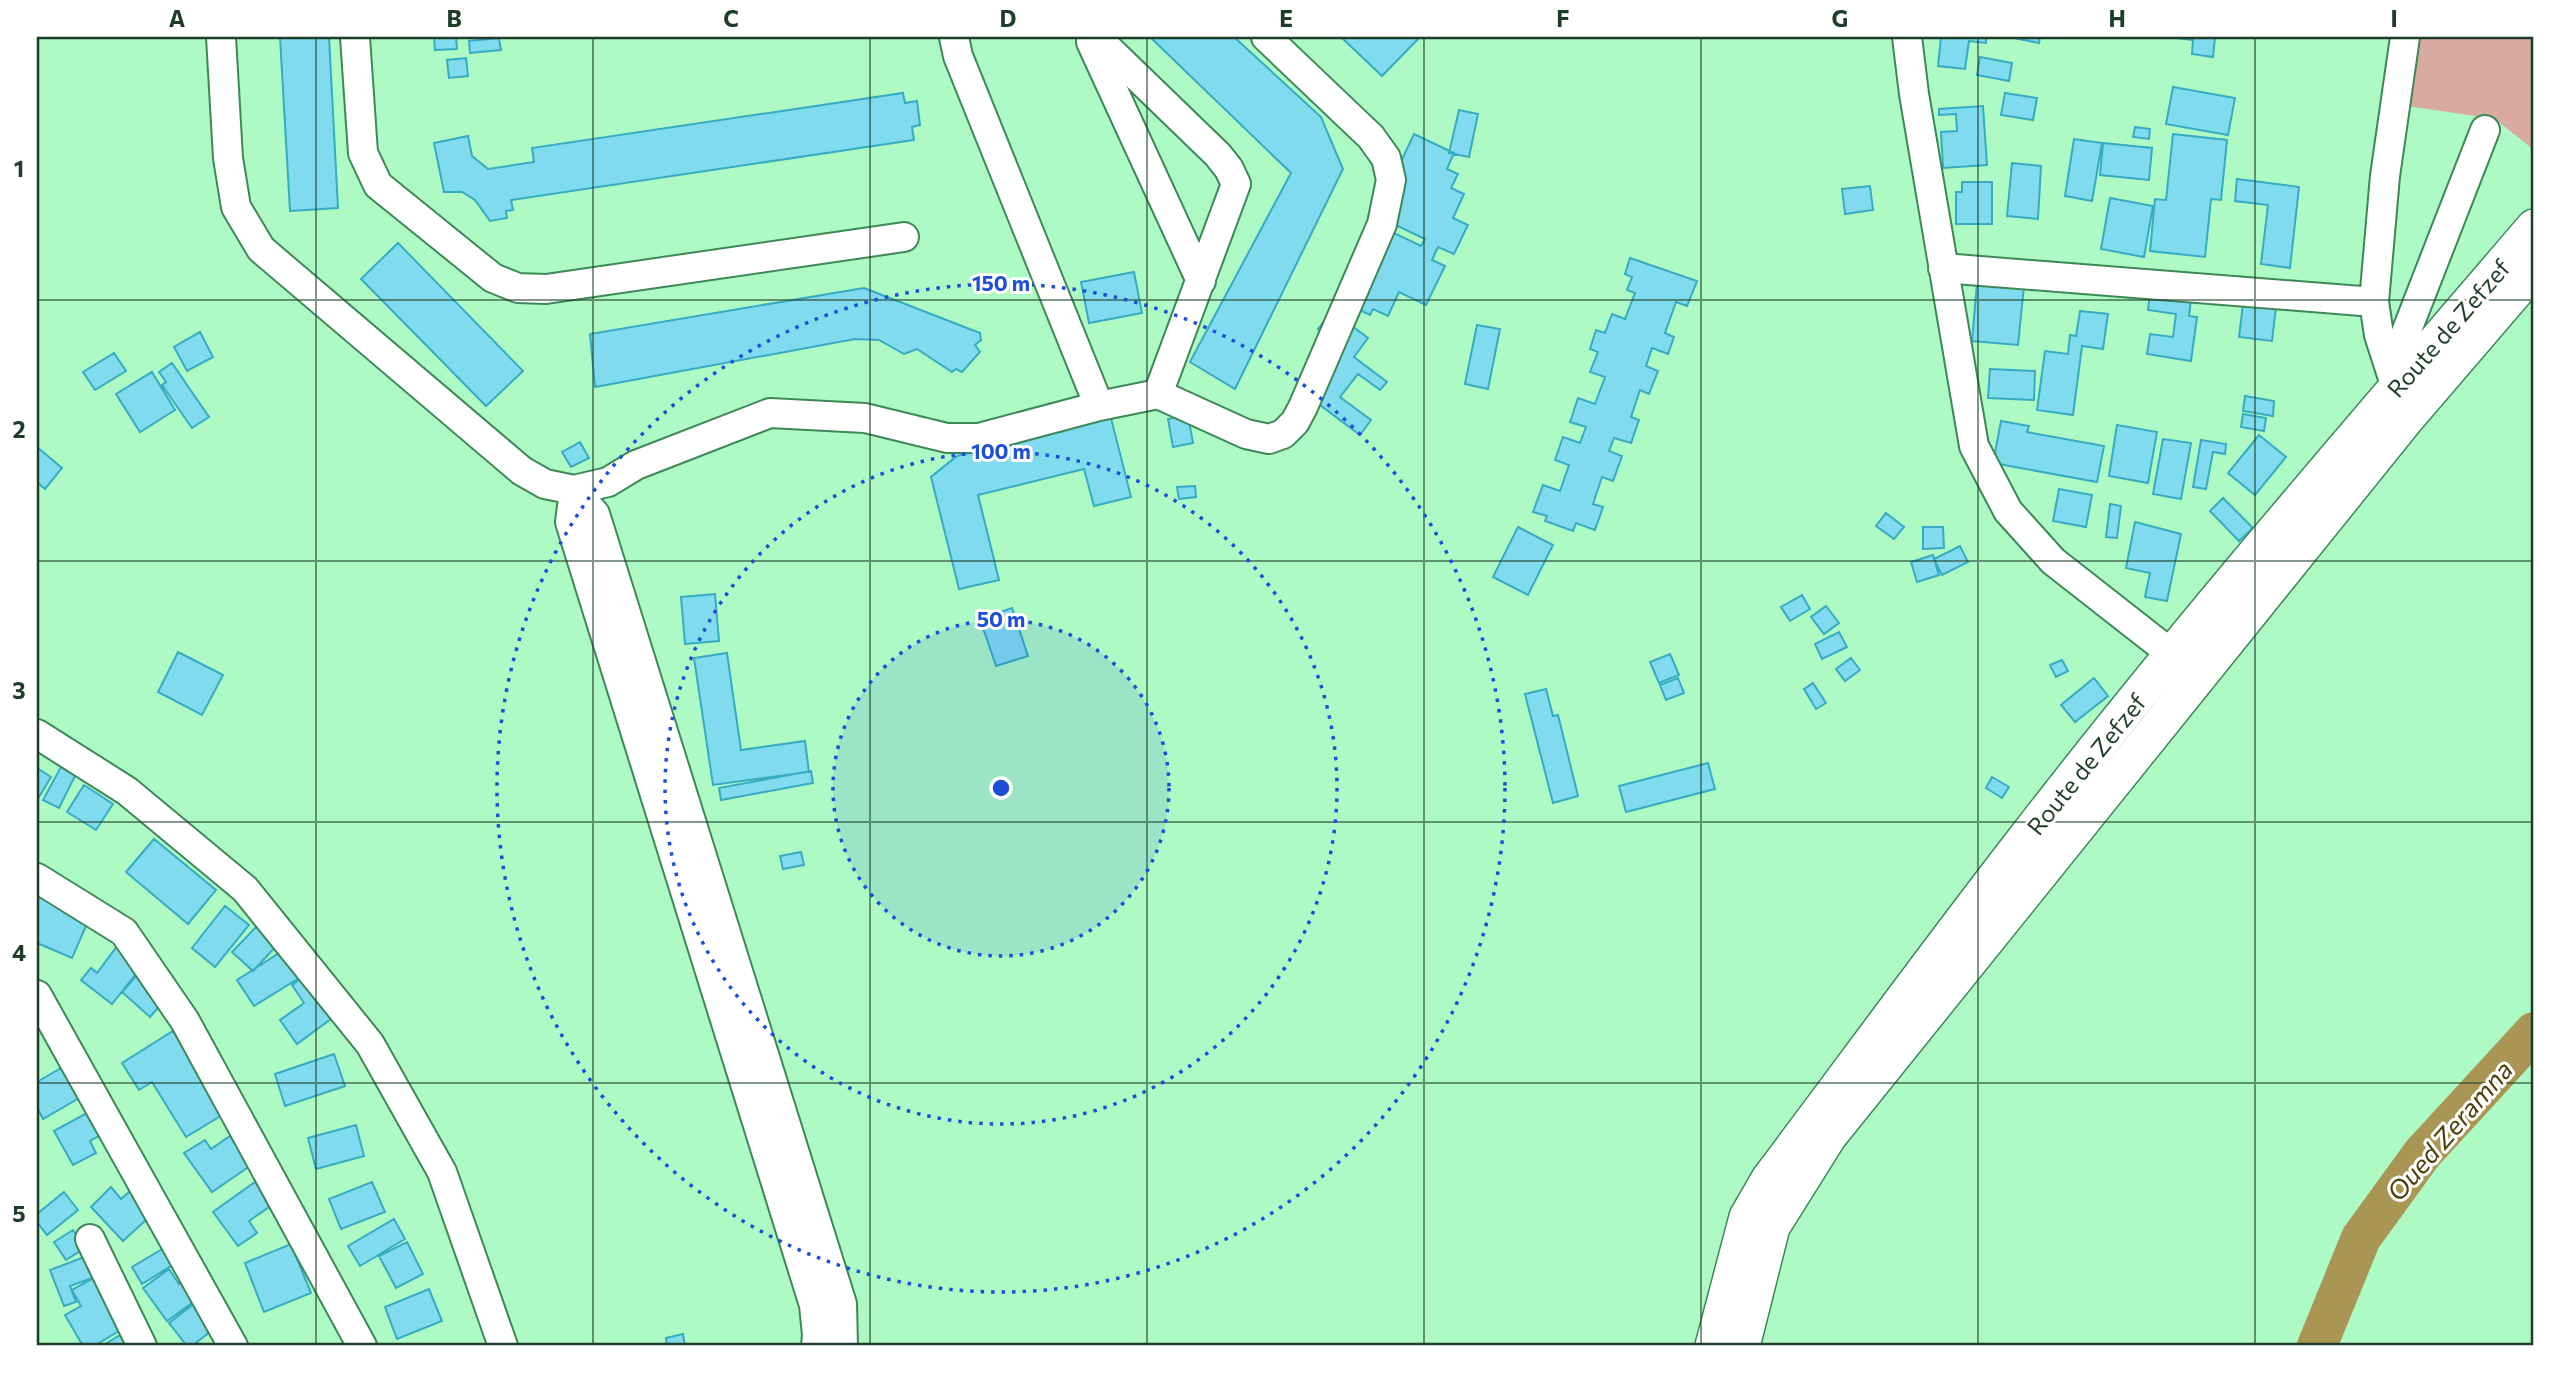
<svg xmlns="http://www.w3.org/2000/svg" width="2571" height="1383" viewBox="0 0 2571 1383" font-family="Commissioner,sans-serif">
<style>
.green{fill:#d8aaa0}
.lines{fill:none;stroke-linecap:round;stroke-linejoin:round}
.river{stroke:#aa9654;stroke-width:40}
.building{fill:#81dbee;stroke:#36abc1;stroke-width:2}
.minor-casing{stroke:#3e8858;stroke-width:32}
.major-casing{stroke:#3e8858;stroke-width:38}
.minor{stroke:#fff;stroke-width:28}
.major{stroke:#fff;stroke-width:35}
.grid{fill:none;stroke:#1e3d28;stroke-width:2;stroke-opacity:0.55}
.ring{fill:none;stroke:#1d4ed8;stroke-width:3.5;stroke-dasharray:3.5 7}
.labels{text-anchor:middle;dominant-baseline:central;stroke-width:6;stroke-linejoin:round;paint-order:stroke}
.street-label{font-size:24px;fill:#1e3d28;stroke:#fff}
.water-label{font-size:26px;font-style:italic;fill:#4e4008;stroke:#fff}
.centre{fill:#1d4ed8;stroke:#fff;stroke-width:3.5}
.ring-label{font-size:21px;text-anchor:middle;font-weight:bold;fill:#1d4ed8;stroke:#fff;stroke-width:6;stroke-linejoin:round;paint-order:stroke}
.neatline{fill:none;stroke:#1e3d28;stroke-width:2.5}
.grid-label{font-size:23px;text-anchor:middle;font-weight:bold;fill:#1e3d28}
</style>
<rect width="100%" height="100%" fill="#aefac4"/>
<path class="green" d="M2415 37H2534V150L2495 119 2407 106Z"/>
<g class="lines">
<path class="river" d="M2317 1346 2361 1238 2422 1154 2534 1032"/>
</g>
<path class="building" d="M280 37H329L338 208 290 211Z
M434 37H456L457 49 435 50Z
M1150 37H1234L1321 117 1343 169 1235 389 1190 362 1291 173Z
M1341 37H1420L1382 76Z
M1941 37H1986V43L1969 41 1965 69 1938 66Z
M2009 37H2040L2039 43Z
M2167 37H2215L2213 57 2192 54 2193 40Z
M499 38 501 50 470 53 469 41Z
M1980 57 2012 63 2009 81 1977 75Z
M466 58 468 76 449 78 447 60Z
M2173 87 2235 98 2228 135 2166 124Z
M903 93 905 103 917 101 920 125 912 127 914 140 511 200 513 210 506 211 507 218 490 221 475 200 462 192H444L434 143 468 136 472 156 488 169 534 162 532 148Z
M2005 93 2037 98 2033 120 2001 115Z
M1983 106 1987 165 1943 168 1941 132 1957 131 1956 114 1939 115V109Z
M1459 110 1478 114 1469 157 1449 153Z
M2135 127 2150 129 2149 139 2133 137Z
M1414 134 1454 153 1447 169 1458 174 1451 188 1464 194 1453 218 1468 225 1454 254 1438 247 1432 260 1445 266 1426 305 1399 292 1388 316 1373 309 1370 315 1334 298 1369 221 1421 246 1425 239 1383 219 1389 187Z
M2173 134 2227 140 2221 200 2211 199 2205 257 2150 251 2155 199 2166 200Z
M2074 139 2102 143 2092 201 2065 196Z
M2103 143 2152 148 2149 180 2100 175Z
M2012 163 2041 166 2038 219 2007 216Z
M2237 179 2299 187 2290 268 2261 264 2268 205 2235 201Z
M1962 182H1992V224H1956V192H1962Z
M1870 186 1873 210 1845 214 1842 189Z
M2110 198 2153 206 2144 257 2101 249Z
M398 243 523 371 486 406 361 279Z
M1630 258 1697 281 1687 306 1676 302 1665 333 1674 337 1668 354 1652 348 1646 366 1658 371 1649 394 1640 390 1631 417 1639 420 1631 443 1614 438 1609 451 1622 456 1613 481 1602 477 1593 504 1603 507 1595 530 1576 523 1573 531 1545 521 1547 516 1533 512 1543 485 1560 491 1569 465 1555 460 1563 437 1580 443 1586 427 1570 422 1578 398 1595 404 1605 377 1590 372 1598 352 1590 349 1596 330 1605 333 1612 314 1625 319 1635 293 1627 290 1632 277 1625 274Z
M1134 272 1142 313 1089 323 1081 282Z
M1977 282 2024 286 2018 345 1972 341Z
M864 288 980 333 981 340 975 345 980 352 962 372 956 369 952 372 917 349 904 354 879 340 855 339 595 387 590 334Z
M2150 293 2191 299 2189 316 2197 317 2191 361 2147 354 2150 334 2173 337 2176 314 2148 310Z
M2243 304 2276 307 2272 341 2239 337Z
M1332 311 1368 338 1354 357 1387 382 1380 390 1358 374 1340 397 1371 420 1360 435 1304 393 1340 345 1318 329Z
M2080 311 2108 314 2103 349 2082 346 2073 415 2037 410 2045 351 2068 354 2070 335 2076 336Z
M1477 325 1500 329 1488 389 1465 384Z
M200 332 213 357 187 371 174 347Z
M114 353 126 371 95 390 83 372Z
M172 363 209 417 192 428 162 385 166 382 159 372Z
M1990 369 2035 371 2034 400 1988 398Z
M152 372 175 410 140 432 116 394Z
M2245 396 2274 401 2273 416 2243 411Z
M2243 414 2266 418 2264 431 2241 427Z
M1188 415 1193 443 1173 447 1168 419Z
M1111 418 1131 497 1094 506 1084 469 978 495 999 580 959 589 931 477 957 456Z
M2001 421 2029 426 2027 432 2104 446 2097 482 1993 463Z
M2117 425 2157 432 2148 483 2109 476Z
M2259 435 2286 457 2255 495 2228 473Z
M2163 439 2191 443 2181 499 2153 494Z
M2201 440 2226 444 2225 454 2213 452 2206 489 2193 487Z
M580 442 589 458 571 467 562 452Z
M37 447 62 468 45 489 37 482Z
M1195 486 1196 497 1179 499 1177 487Z
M2059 489 2092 495 2086 527 2053 521Z
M2223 498 2253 528 2239 541 2210 511Z
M2110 504 2121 506 2117 538 2106 537Z
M1886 513 1904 527 1894 539 1876 526Z
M2135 522 2181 534 2167 601 2145 597 2150 573 2126 568Z
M1518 527 1553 545 1528 595 1493 577Z
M1923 527H1943L1944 548 1923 549Z
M1960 546 1968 562 1942 575 1934 559Z
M1933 555 1939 575 1917 582 1911 562Z
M715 594 719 641 685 644 681 597Z
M1802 595 1810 609 1790 621 1781 607Z
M1826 606 1839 623 1824 634 1811 617Z
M1012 608 1028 656 996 666 980 619Z
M1839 632 1847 647 1822 659 1815 644Z
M178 652 223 675 202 715 158 692Z
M727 653 741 750 805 741 809 772 713 785 694 658Z
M1670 654 1679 675 1659 683 1650 662Z
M1851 658 1860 670 1845 681 1836 669Z
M2062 660 2068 671 2056 677 2050 665Z
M1678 678 1684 693 1666 700 1660 685Z
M2094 678 2108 696 2075 722 2061 705Z
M1813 683 1826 703 1816 709 1804 689Z
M1546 689 1553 716 1558 715 1578 796 1553 803 1525 694Z
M1708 763 1715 789 1626 812 1619 786Z
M62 765 77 772 59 808 43 800Z
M37 768 51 777 39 797 37 796Z
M811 771 813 783 721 800 719 788Z
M1992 777 2009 787 2002 798 1986 788Z
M84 785 113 804 96 830 67 812Z
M154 839 216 890 188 924 126 872Z
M801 852 804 865 783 869 780 856Z
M37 883 90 917 72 958 37 943Z
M225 906 249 925 215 967 192 948Z
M258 925 278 944 253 971 232 952Z
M118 945 143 965 112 1004 81 980 91 968 97 973Z
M287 948 304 975 254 1006 237 980Z
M144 967 172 992 150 1017 122 992Z
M306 975 335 1016 297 1044 280 1020 304 1003 292 985Z
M173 1031 224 1114 186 1137 152 1082 139 1090 122 1063Z
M334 1054 345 1086 285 1106 275 1074Z
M68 1064 86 1094 43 1119 37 1107V1082Z
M96 1108 108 1131 90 1141 96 1153 73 1165 54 1131Z
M356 1125 364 1156 316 1169 308 1138Z
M230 1136 250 1166 212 1192 184 1153 205 1140 211 1149Z
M255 1182 272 1205 249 1221 257 1233 238 1246 213 1212Z
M372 1182 385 1212 341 1229 329 1199Z
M136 1186 158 1209 123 1241 91 1207 111 1187 121 1199Z
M64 1192 78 1210 47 1235 37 1222V1214Z
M394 1219 405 1239 360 1266 348 1246Z
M73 1230 85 1248 66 1260 54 1242Z
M407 1242 423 1274 396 1288 379 1256Z
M291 1244 311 1293 264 1312 245 1263Z
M169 1245 179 1261 142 1284 132 1267Z
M87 1256 95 1277 70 1286 76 1302 64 1306 50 1270Z
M169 1269 179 1284 186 1279 199 1298 167 1321 143 1288Z
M99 1275 129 1325 94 1346H83L65 1315 81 1306 72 1290Z
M429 1289 442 1321 397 1339 385 1307Z
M196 1302 216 1327 192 1346H187L169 1323Z
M125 1332 134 1346H102Z
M683 1334 685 1346H667L666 1338Z"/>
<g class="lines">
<g class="minor-casing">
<path id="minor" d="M221 37 228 158 236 207 261 249 522 471 545 484 574 490 608 482 636 465 770 413 865 418 947 438H979L1099 406 1158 394 1246 434 1269 439 1283 434 1295 422 1303 407 1382 224 1391 180 1386 158 1371 137 1266 37
M355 37 363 153 378 185 493 278 518 288 546 289 904 237
M954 37 958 56 1099 406
M1096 37 1218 155 1229 169 1236 184 1158 394
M1907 37 1914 94 1974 446 2008 511 2053 561 2173 655
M1091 42 1201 281
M1943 268 2374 302
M2391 371 2485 130
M2401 403 2379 335 2374 302 2385 176 2405 37
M574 490 595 514 842 1304 843 1346
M574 490 570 522 814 1305 817 1335 816 1346
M37 734 127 791 245 889 370 1044 442 1172 503 1346
M37 878 124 932 185 1021 362 1346
M37 995 233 1346
M90 1239 142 1346"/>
</g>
<g class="major-casing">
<path id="major" d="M1713 1346 1747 1217 1769 1179C1854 1066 1937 952 2024 840 2186 630 2361 429 2534 227
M1742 1346 1772 1227 1829 1136 2406 419 2534 270"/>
</g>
<use href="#minor" class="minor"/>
<use href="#major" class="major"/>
</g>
<path class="grid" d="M316 37V1346M593 37V1346M870 37V1346M1147 37V1346M1424 37V1346M1701 37V1346M1978 37V1346M2255 37V1346M37 300H2534M37 561H2534M37 822H2534M37 1083H2534"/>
<circle cx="1001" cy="788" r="168" fill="#1d4ed8" fill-opacity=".12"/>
<g class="ring">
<circle cx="1001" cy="788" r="168"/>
<circle cx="1001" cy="788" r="336"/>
<circle cx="1001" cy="788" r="504"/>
</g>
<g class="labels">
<g class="street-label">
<text transform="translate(2448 328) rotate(-49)">Route de Zefzef</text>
<text transform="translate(2086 764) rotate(-51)">Route de Zefzef</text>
</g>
<g class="water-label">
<text transform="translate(2449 1130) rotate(-49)">Oued Zeramna</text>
</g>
</g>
<circle cx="1001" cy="788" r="10" class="centre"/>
<g class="ring-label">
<text x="1001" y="291">150 m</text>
<text x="1001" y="459">100 m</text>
<text x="1001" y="627">50 m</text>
</g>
<rect width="2571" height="1383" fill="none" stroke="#ffffff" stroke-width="77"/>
<rect x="38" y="38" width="2494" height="1306" class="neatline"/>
<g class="grid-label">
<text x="177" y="27">A</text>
<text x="454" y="27">B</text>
<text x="731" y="27">C</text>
<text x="1008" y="27">D</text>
<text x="1286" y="27">E</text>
<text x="1563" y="27">F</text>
<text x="1840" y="27">G</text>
<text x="2117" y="27">H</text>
<text x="2394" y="27">I</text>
<text x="19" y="177">1</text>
<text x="19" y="438">2</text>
<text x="19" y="699">3</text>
<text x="19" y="961">4</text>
<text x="19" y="1222">5</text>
</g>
</svg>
